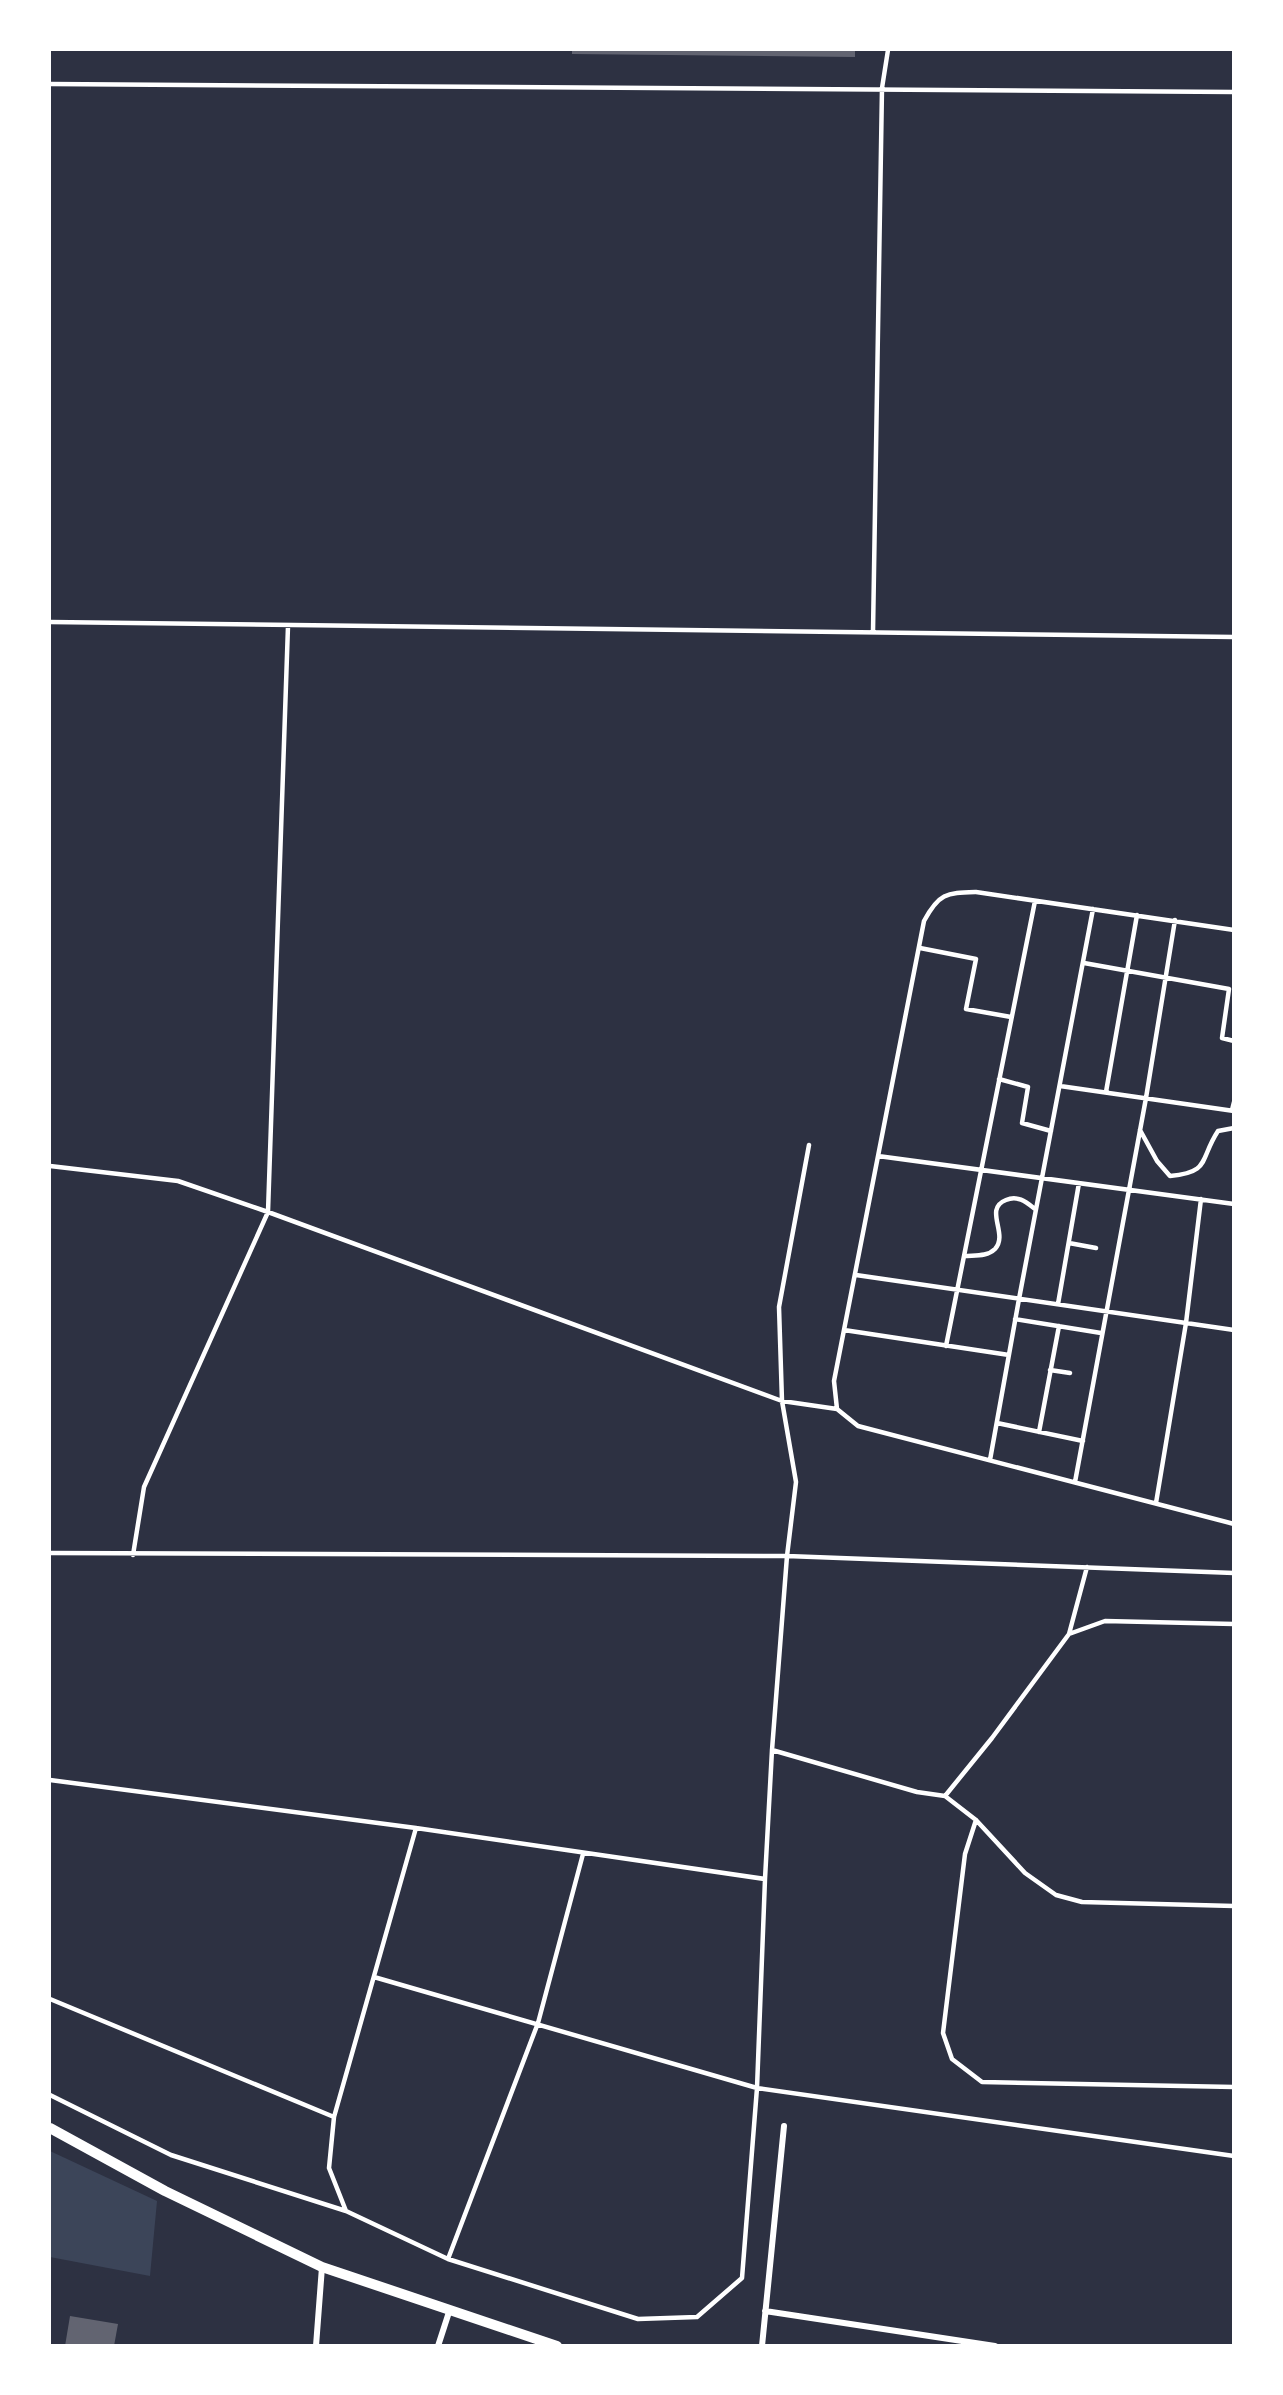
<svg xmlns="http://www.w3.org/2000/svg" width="1283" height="2395" viewBox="0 0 1283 2395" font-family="'Crimson Pro',serif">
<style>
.green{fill:#3c4559}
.building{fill:#626471}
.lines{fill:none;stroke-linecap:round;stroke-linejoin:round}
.service{stroke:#fff;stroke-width:4.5}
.minor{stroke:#fff;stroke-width:6}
.tertiary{stroke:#fff;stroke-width:10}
</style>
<rect width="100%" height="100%" fill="#2d3142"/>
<path class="green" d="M50 2151 157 2201 150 2276 50 2257Z"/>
<path class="building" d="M572 50H855V57L572 54Z
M70 2316 118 2324 114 2346H65Z"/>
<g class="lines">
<path class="service" d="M50 84 1234 92
M50 622 1234 637
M873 632 882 88 888 50
M1234 930 976 892C946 893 939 893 924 921L834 1381 837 1409 858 1426 1234 1524
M920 948 976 959 966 1009 1011 1017
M1084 963 1229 989 1222 1038 1234 1041
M999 1079 1028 1087 1022 1123 1051 1131
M1060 1086 1234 1111
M1106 1092 1137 915
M1232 1110 1234 1102
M1140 1130 1157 1161 1170 1176C1211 1172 1199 1160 1218 1131L1234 1128
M878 1156 1234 1204
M50 1166 178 1181 268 1212 782 1401 837 1409
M1069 1243 1096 1248
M964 1256C975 1255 987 1257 995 1249 1009 1234 983 1209 1006 1200 1018 1195 1026 1202 1035 1209
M856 1275 1234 1330
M1058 1304 1079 1183
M1015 1319 1101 1333
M844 1330 1009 1355
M946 1346 1035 901
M1050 1370 1070 1373
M997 1423 1083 1441
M1039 1432 1059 1326
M990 1460 1019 1299 1093 909
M1075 1482 1146 1098 1175 920
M1156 1503 1186 1323 1201 1199
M50 1553 787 1556 1234 1573
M133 1555 144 1487 268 1212 288 626
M1069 1634 1087 1567
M772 1750 917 1792 945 1796 976 1820 1025 1873 1056 1895 1082 1902 1234 1906
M50 1780 416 1828 765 1879
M945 1796 992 1738 1069 1634 1105 1621 1234 1624
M976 1820 965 1854 943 2033 952 2059 982 2082 1234 2087
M374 1977 757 2088 1234 2156
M50 1999 334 2117 329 2168 346 2211 448 2259 638 2319 697 2317 742 2278 757 2088 765 1879 772 1750 787 1556 796 1482 782 1401 779 1307 809 1145
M50 2095 171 2155 346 2211
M334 2117 416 1828
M448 2259 538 2023 583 1854"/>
<path class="minor" d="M765 2311 995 2346
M316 2346 322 2267
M438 2346 450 2309
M762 2346 784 2126"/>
<path class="tertiary" d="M50 2128 165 2191 322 2267 557 2346"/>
</g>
<rect width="1283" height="2395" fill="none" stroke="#ffffff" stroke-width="102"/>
</svg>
